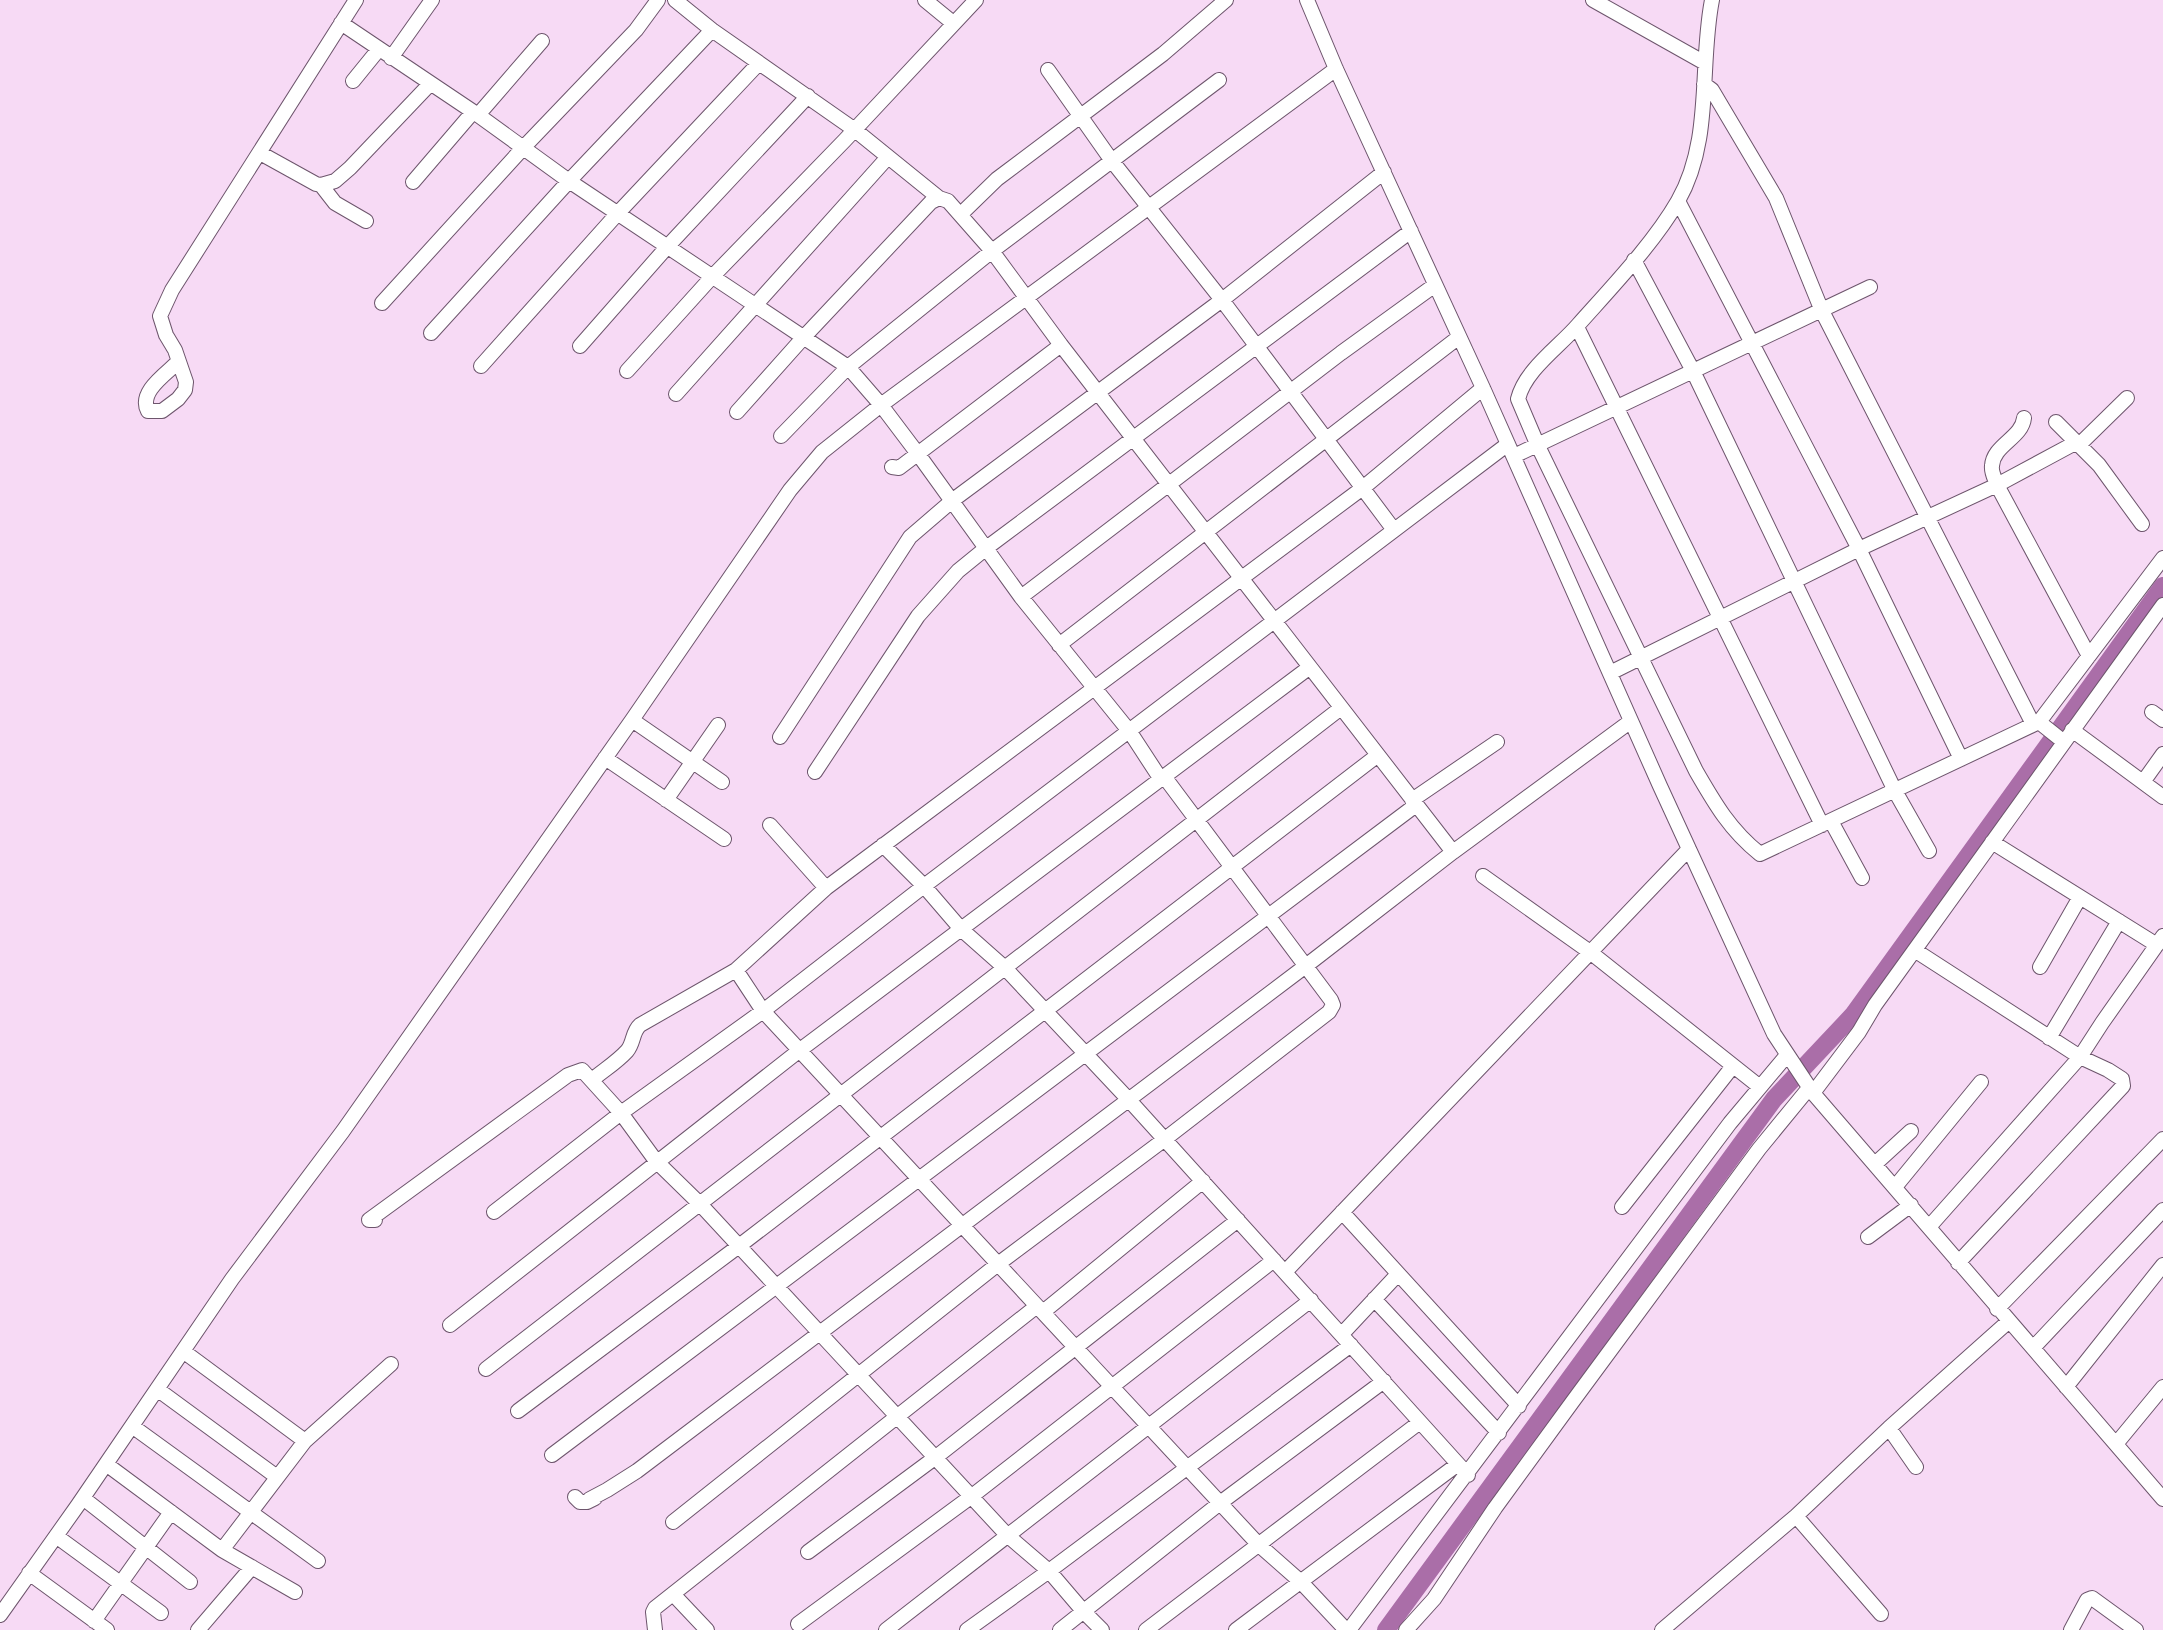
<svg xmlns="http://www.w3.org/2000/svg" width="2163" height="1630" viewBox="0 0 2163 1630" font-family="Helvetica,sans-serif">
<style>
.lines{fill:none;stroke-linecap:round;stroke-linejoin:round}
.river{stroke:#aa6ea8;stroke-width:18}
.minor-casing{stroke:#6d556c;stroke-width:16}
.minor{stroke:#fff;stroke-width:14}
</style>
<rect width="100%" height="100%" fill="#f7daf5"/>
<g class="lines">
<path class="river" d="M1386 1630 1774 1099 1853 1015 2163 586"/>
<g class="minor-casing">
<path id="minor" d="M675 0 712 30 855 130 939 198
M925 0 953 23
M1307 0 1336 69 1483 388 1660 786 1774 1034 1813 1093 2163 1499
M1593 0 1705 63
M1712 0C1699 66 1713 140 1678 201 1654 243 1610 289 1578 325 1559 347 1525 370 1518 399L1538 446 1696 771C1715 804 1730 830 1760 854L2039 722 2163 558
M341 23 478 115 569 181 848 367 881 405 918 454 1021 597 1130 732 1160 778 1166 779 1331 1000 1333 1005 1329 1012 1165 1139 998 1264 673 1522
M391 58 432 0
M1048 70 1112 161 1222 300 1394 530
M353 81 379 49
M1704 84 1712 90 1776 198 1822 311 2033 724
M478 115 542 41
M260 153 316 184 321 185 335 181 350 168 430 84
M413 182 473 112
M321 185 335 203 366 221
M1678 201 1859 549 1961 759
M961 214 997 179 1163 54 1226 0
M1634 260 1693 371 1895 791 1929 851
M382 303 523 148 636 30 658 0
M1577 327 1822 825
M431 333 569 181 712 30
M580 346 667 247 808 96
M178 362C166 374 138 392 148 411H162L178 399 185 390 186 382 175 350 166 335 160 316 172 290 356 0
M481 366 618 213 759 63
M627 371 711 278 845 140 976 0
M676 394 888 157
M737 412 803 338 931 202 939 198 948 201 992 251 1061 345 1453 852
M2024 418C2022 438 1993 445 1992 466 1991 472 1995 479 1997 485L2089 656
M2056 422 2099 465 2142 524
M781 436 848 367 992 251 1219 80
M2080 444 2127 398
M1514 456 1870 287
M892 467 899 468 1061 345
M1021 597 1341 353 1435 285
M1059 645 1459 337
M1610 673 1859 549 1997 485 2077 442
M2152 712 2163 720
M632 720 722 782
M2039 722 2064 742
M2072 730 2163 797
M780 737 910 537 953 500 1222 300 1384 172
M605 758 724 839
M815 772 918 616 958 571 985 549 1411 231
M2143 782 2163 754
M666 800 718 725
M1412 800 1497 742
M1831 821 1862 878
M770 825 826 888
M1992 842 2157 945
M883 845 924 886 961 929 1005 968 1129 1100 1468 1475
M1483 876 1590 952 1760 1087
M1916 951 2080 1057 2102 1023 2163 936
M2040 967 2080 897
M736 970 763 1011 1259 1545 1301 1582 1346 1630
M2049 1038 2119 921
M592 1080C604 1070 617 1062 627 1051 634 1043 632 1032 640 1025L736 970 826 888 1364 487 1483 388
M1813 1093 1859 1032 1875 1005 2163 605
M1875 1164 1911 1131
M1895 1187 1981 1082
M1622 1207 1733 1066
M494 1212 621 1113 763 1011 924 886 1508 444
M1342 1212 1519 1406
M375 1220H369L568 1075 582 1070 621 1113 656 1161 700 1204 1007 1535 1049 1571 1084 1612 1102 1630
M1929 1227 2080 1057 2108 1070 2122 1079 2123 1086 1958 1263
M1868 1237 1911 1205
M1285 1272 1689 849
M1374 1299 1499 1433
M1997 1309 2163 1139
M1043 1312 1203 1181
M450 1325 800 1050 1310 667
M1342 1334 1398 1274
M2033 1348 2163 1210
M183 1351 305 1441
M486 1369 1341 708
M2066 1387 2163 1265
M157 1389 277 1477
M518 1411 739 1246 1378 755
M132 1426 318 1561
M1889 1428 1916 1467
M2116 1444 2163 1387
M552 1455 1416 805
M106 1464 222 1550 295 1592
M575 1497 580 1502H587L595 1498 590 1499 607 1490 637 1471 1307 965 1453 852 1631 721
M83 1498 190 1582
M1796 1516 1881 1614
M56 1536 161 1613
M222 1550 305 1441 391 1364
M808 1552 936 1457 1238 1220
M29 1573 107 1630
M673 1594 707 1630
M0 1615 78 1505 232 1279 343 1131 632 720 790 490 822 452 881 405 1336 69
M94 1621 171 1512
M798 1624 972 1496 1274 1260
M198 1630 252 1567
M655 1630 653 1612 655 1608 1037 1306
M886 1630 1311 1300
M967 1630 1049 1571 1351 1345
M1060 1630 1220 1503 1384 1381
M1146 1630 1420 1422
M1236 1630 1458 1464
M1349 1630 1730 1123 1787 1055
M1406 1630 1434 1599 1495 1508 1573 1401 1759 1149 1809 1088
M1662 1630 1796 1516 1889 1428 2009 1321
M2071 1630 2087 1600 2092 1598 2136 1630"/>
</g>
<use href="#minor" class="minor"/>
</g>
</svg>
